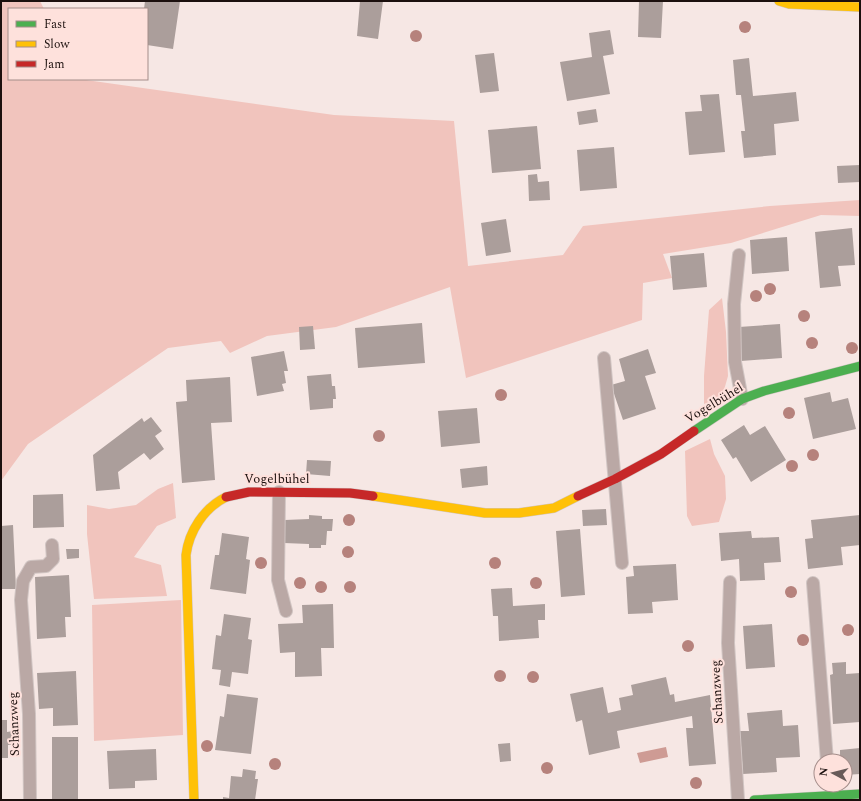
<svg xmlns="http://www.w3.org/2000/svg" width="861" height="801" viewBox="0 0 861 801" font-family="Spectral,serif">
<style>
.green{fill:#f1c4bd}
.water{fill:#ce9b94}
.building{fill:#ab9e9b}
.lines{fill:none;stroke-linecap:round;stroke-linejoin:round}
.lane-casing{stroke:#d1c5c3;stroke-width:14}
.fast-casing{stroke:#d1c5c3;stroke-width:10}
.slow-casing{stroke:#d1c5c3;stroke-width:10}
.jam-casing{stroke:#d1c5c3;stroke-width:10}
.lane{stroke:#baa8a5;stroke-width:12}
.fast{stroke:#4caf50;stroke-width:9}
.slow{stroke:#ffc107;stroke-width:9}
.jam{stroke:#c62828;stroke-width:9}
.tree{fill:#b6827c}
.labels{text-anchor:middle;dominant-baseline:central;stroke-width:4;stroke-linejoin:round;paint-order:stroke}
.street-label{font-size:13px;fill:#1c100e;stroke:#fee1dc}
</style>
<rect width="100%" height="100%" fill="#f6e7e4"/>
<path class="green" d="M1 1H40L44 9H9V79H79L334 115 454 121 468 266 563 255 583 226 770 206 860 200V216L821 215 731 243 663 254 672 278 643 283 642 320 466 378 450 287 336 327 267 336 230 353 221 341 168 348 28 444 1 481Z
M722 298 726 332 728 376 722 397 704 404V376L709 310Z
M710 439 714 454 725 476 726 499 719 522 692 526 687 516 685 451Z
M173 483 176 518 157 526 134 557 161 565 167 596 94 599 87 534V505L109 509 136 505 158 489Z
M181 600 183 735 94 741 92 605Z"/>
<path class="water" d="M666 747 668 757 640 763 637 753Z"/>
<path class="building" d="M145 1H180L173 49 147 45V9H144Z
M360 1H383L378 39 357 36Z
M639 1H663L661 38 638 37Z
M610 30 614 54 603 56 610 94 567 101 560 62 592 57 589 33Z
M494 53 499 91 480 93 475 55Z
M749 58 753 96 796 92 799 121 774 124 776 155 744 158 741 131H745L741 95H736L733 60Z
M719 94 725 152 689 155 685 112 702 111 700 95Z
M596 109 598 122 579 125 577 112Z
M537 126 541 169 492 173 488 130Z
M614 147 617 188 580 191 577 150Z
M860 165V182L838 183 837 166Z
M537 174 538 182 549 181 550 200 529 201 528 175Z
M506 219 511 252 486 256 481 223Z
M852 228 855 265 838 266 841 286 820 288 815 232Z
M787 237 789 271 752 274 750 240Z
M704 253 707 287 673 290 670 256Z
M422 323 425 363 358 368 355 328Z
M780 324 782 358 741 361 739 327Z
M313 326 315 349 300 350 299 327Z
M648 349 656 373 645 376 656 409 623 420 611 385 625 381 619 359Z
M284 351 288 371H284L286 383 282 384 284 391 257 396 251 357Z
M331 374 332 386H335L336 399H333V408L310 410 307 376Z
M230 377 232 422 211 423 215 480 182 483 176 402 187 401 186 380Z
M830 392 832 402 848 398 856 429 813 439 804 398Z
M477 408 480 443 441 447 438 411Z
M151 417 162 431 155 436 164 449 150 460 144 453 118 472 120 489 96 491 93 455 142 418 144 422Z
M744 425 750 435 765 426 786 460 751 482 736 457 733 459 721 440Z
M307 460 331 461 330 476 306 474Z
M487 466 488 485 462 488 460 469Z
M63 494 64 527 33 528V495Z
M606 509 607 525 583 526 582 510Z
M309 515 322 516V519H333L332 531H327L326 545H321V548H309V544L284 543 285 520 309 519Z
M860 515V545L841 547 843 565 808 569 805 539 813 538 811 520Z
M13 525 16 589H1V526Z
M580 529 585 595 561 597 556 531Z
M751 531 752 538 779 537 781 562 764 563 765 580 740 581 739 559 721 561 719 533Z
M222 533 249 537 246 559 250 560 246 594 210 589 215 555H219Z
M66 549H79V558L67 559Z
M676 564 678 600 652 602 653 613 628 614 626 577 634 576 633 566Z
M69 575 71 617H65L66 637 37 639 35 577Z
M512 588 513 606 545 604V620H538L539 638 499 641 498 616H493L491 589Z
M333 604 334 648H321L322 676 295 677V652L280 653 278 624 303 623 302 605Z
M224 614 251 618 248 639 252 640 248 674 232 672 230 687 219 685 221 670 212 669 216 635 221 636Z
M772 624 775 667 746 669 743 626Z
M846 662V674L860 673V722L833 724 830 675 833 674 832 663Z
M76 671 78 725 53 726V708L39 709 37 673Z
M666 677 670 695 674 694 675 702 710 695 716 764 689 766 686 728H693L692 716 617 731 620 748 589 755 582 720 576 722 570 694 603 687 608 713 621 710 619 698 633 695 631 685Z
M227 694 258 698 251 754 215 750 220 716 224 717Z
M782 710 783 726 798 725 800 757 776 758 777 772 743 774 740 731H749L747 713Z
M1 720H7V732L13 731 14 745H8V758H1Z
M52 737H78V800H52Z
M510 743 511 761 500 762 498 744Z
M860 748V774L845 775V761H840V750Z
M156 749 157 780 135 781V788L109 789 107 751Z
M243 769 256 771 255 779H258L255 800H223V797L229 798 231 776 242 777Z"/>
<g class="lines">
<g class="lane-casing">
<path id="lane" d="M739 255 734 304 735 362 742 399
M604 358 622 563
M279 492 278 580 286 611
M730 582 728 643 738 800
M813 583 827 761
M30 800 29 714 21 600 23 581 31 567 46 566 53 559 52 545"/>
</g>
<g class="fast-casing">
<path id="fast" d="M694 431 742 399 764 391 860 366
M754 800 860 794"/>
</g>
<g class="slow-casing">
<path id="slow" d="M779 1 789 4 860 7
M373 496 485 513H519L554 508 578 496
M194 800 186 555C189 531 204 508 226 497"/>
</g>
<g class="jam-casing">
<path id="jam" d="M578 496 615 479 661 454 694 431
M226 497 249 492 350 493 373 496"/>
</g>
<use href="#lane" class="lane"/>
<use href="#fast" class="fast"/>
<use href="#slow" class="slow"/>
<use href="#jam" class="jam"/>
</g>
<g class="tree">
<circle cx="745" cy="27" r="6"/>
<circle cx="416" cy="36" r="6"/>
<circle cx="770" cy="289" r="6"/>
<circle cx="756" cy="296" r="6"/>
<circle cx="804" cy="316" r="6"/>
<circle cx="812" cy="343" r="6"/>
<circle cx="852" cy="348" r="6"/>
<circle cx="501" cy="395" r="6"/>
<circle cx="789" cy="413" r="6"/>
<circle cx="379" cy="436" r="6"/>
<circle cx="813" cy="455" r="6"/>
<circle cx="792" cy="466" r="6"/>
<circle cx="349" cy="520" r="6"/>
<circle cx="348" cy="552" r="6"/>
<circle cx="261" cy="563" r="6"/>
<circle cx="495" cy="563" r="6"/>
<circle cx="300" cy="583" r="6"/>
<circle cx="536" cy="583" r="6"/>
<circle cx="321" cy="587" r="6"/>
<circle cx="350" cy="587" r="6"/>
<circle cx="791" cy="592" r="6"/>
<circle cx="848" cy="630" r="6"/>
<circle cx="803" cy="640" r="6"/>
<circle cx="688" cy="646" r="6"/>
<circle cx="500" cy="676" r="6"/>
<circle cx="533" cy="677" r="6"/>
<circle cx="207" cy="746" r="6"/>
<circle cx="275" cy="764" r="6"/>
<circle cx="547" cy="768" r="6"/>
<circle cx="696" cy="783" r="6"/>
</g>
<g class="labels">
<g class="street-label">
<text transform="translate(714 403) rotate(-31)">Vogelbühel</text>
<text x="277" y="479">Vogelbühel</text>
<text transform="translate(717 692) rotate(-93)">Schanzweg</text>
<text transform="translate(14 724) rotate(-92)">Schanzweg</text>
</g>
</g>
<rect width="861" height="801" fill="none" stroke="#1c100e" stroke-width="4"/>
<rect x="8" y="8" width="140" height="72" fill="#fee1dc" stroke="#a48d8a"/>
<rect x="16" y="21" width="20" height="6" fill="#4caf50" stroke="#a48d8a"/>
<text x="44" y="28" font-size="12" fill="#1c100e">Fast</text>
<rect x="16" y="41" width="20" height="6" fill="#ffc107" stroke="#a48d8a"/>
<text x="44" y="48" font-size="12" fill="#1c100e">Slow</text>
<rect x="16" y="61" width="20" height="6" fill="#c62828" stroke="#a48d8a"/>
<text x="44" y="68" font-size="12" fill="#1c100e">Jam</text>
<g transform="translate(833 773) rotate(277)"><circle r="19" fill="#fee1dc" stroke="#a48d8a"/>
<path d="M0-3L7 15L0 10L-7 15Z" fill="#685b59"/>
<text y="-6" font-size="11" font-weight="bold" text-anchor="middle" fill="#1c100e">N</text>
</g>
</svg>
